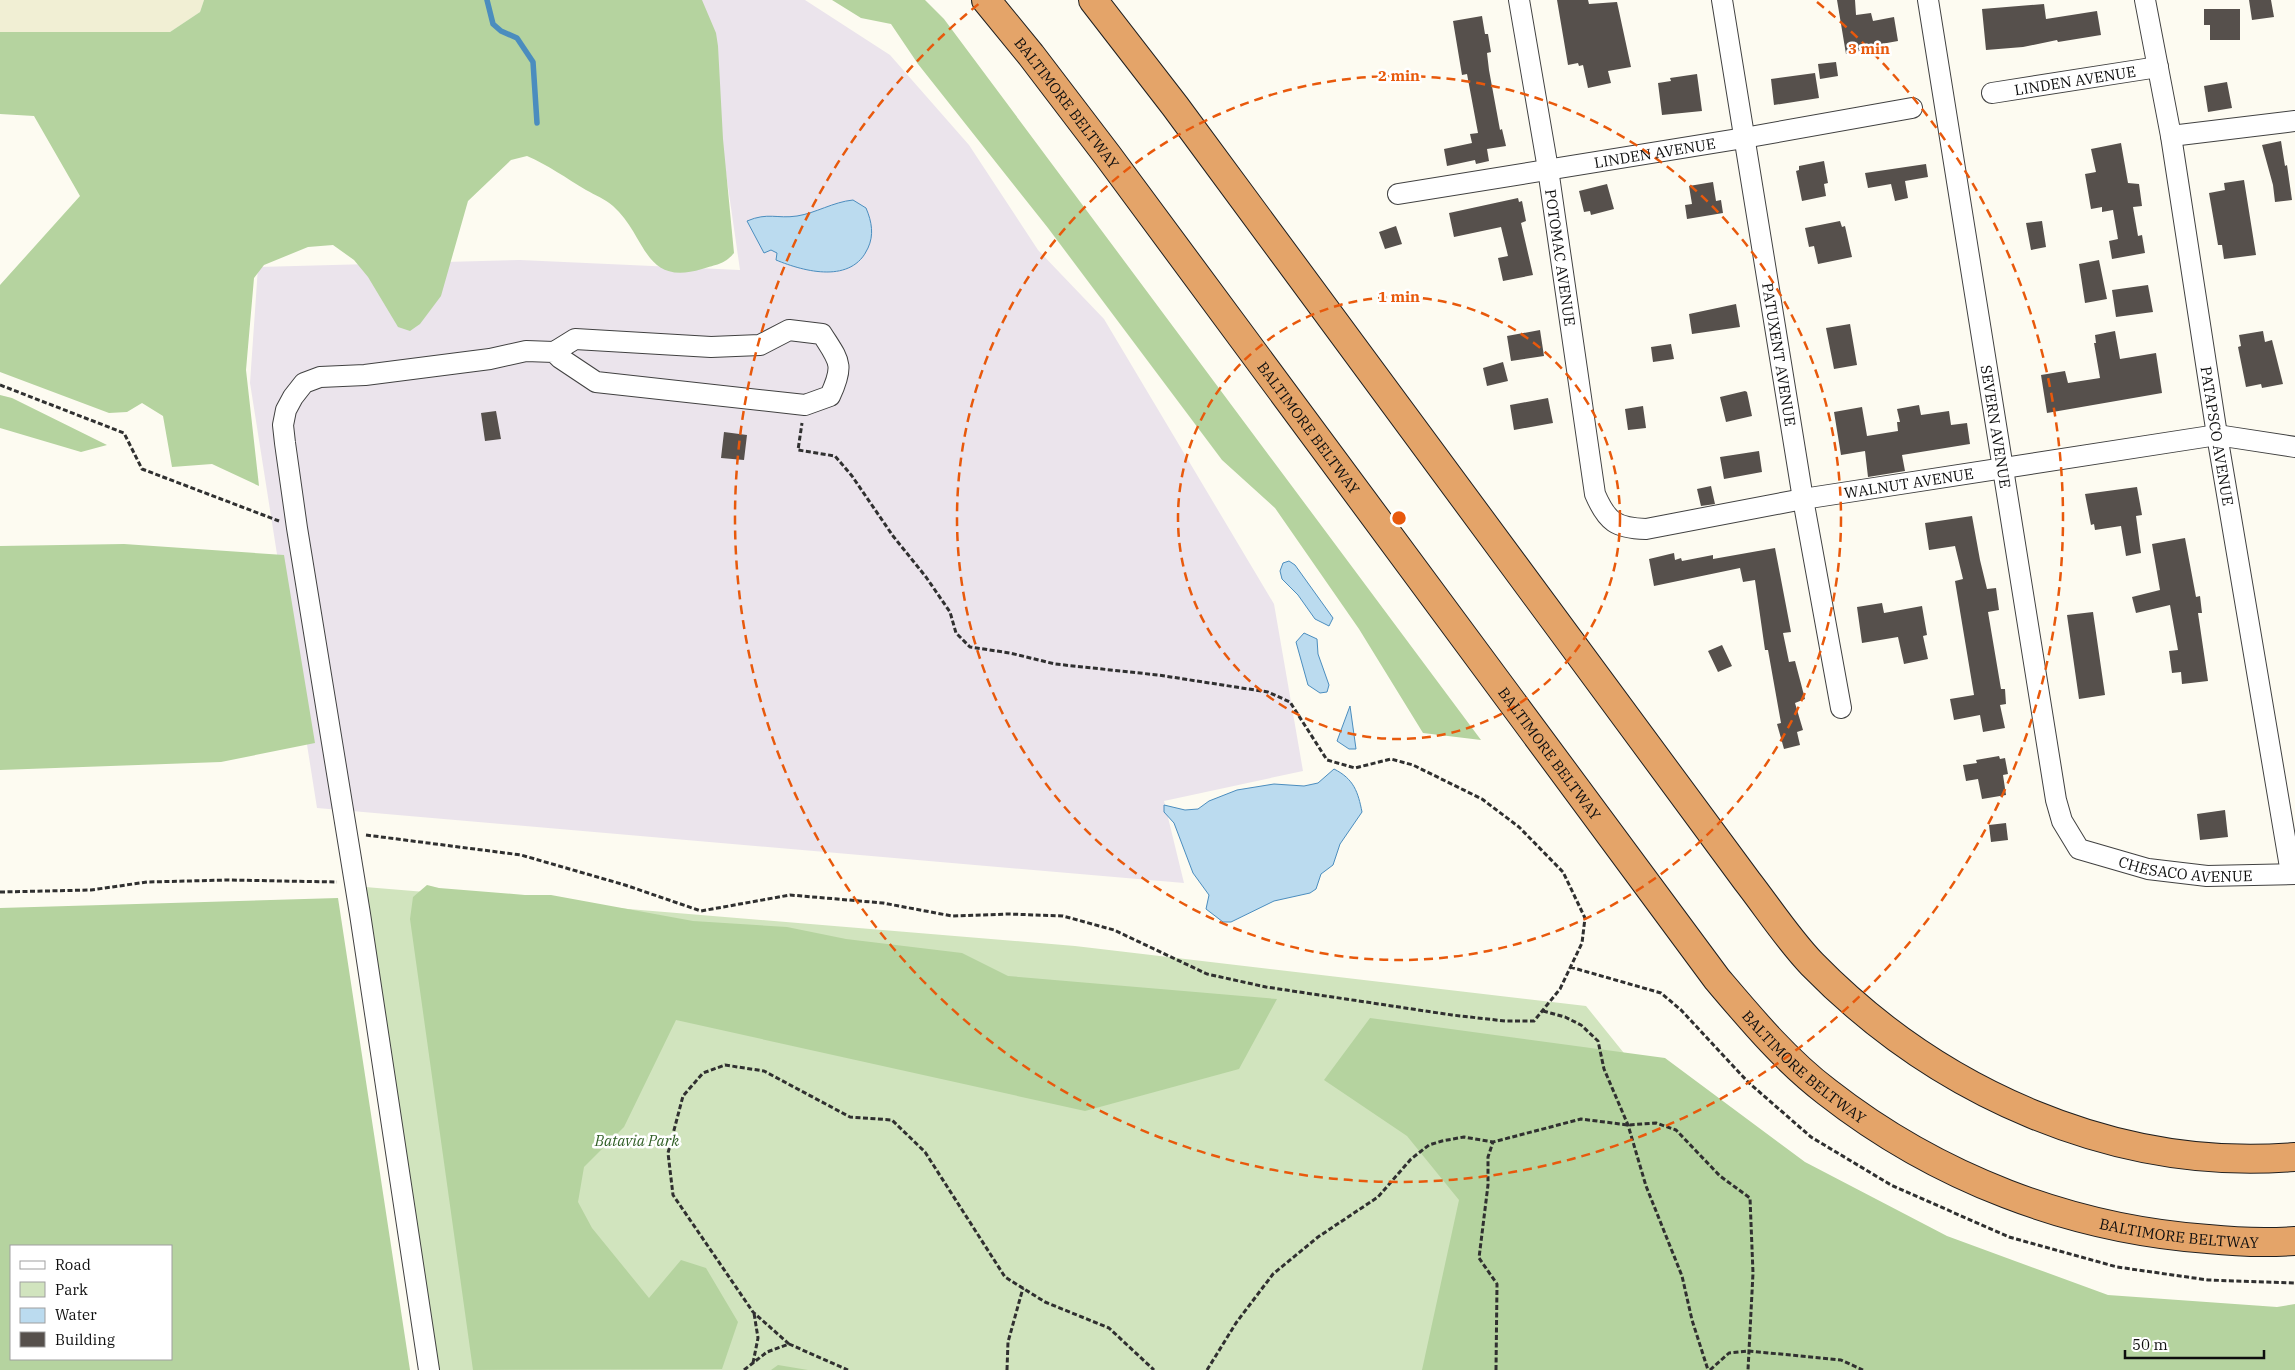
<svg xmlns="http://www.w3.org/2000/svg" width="2295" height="1370" viewBox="0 0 2295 1370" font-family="'IBM Plex Serif',serif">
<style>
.industrial{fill:#ebe4ec}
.farmland{fill:#f1efd4}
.green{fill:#d1e4be}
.forest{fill:#b5d39f;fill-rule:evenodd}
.water{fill:#bbdbef;stroke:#4b8dbe}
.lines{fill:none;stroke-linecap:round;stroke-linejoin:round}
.stream{stroke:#4b8dbe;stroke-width:5.5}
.building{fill:#56504c}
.minor-casing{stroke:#414141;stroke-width:22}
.highway-casing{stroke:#1f1f1f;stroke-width:30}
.path{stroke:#303030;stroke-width:3;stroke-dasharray:5 2.5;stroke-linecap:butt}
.minor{stroke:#fff;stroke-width:20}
.highway{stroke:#e4a469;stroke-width:28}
.ring{fill:none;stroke:#e8590c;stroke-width:2.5;stroke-dasharray:9 6}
.labels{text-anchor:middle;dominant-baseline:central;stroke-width:5;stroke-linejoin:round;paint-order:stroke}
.street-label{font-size:15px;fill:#0e0e0e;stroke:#fff}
.park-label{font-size:15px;font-style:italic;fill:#305f26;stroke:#fff}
.centre{fill:#e8590c;stroke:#fff;stroke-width:2.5}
.ring-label{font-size:15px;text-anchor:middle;font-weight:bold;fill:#e8590c;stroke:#fff;stroke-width:5;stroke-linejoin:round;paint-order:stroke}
</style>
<rect width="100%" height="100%" fill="#fdfbf1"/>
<path class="industrial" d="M701 0H805L890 55 969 145 1038 250 1104 319 1274 604 1303 771 1164 801 1184 883 317 808 250 383 258 267 520 260 740 270Z"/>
<path class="farmland" d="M0 0H204L200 12 170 32H0Z"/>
<path class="green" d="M365 887 1075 946 1586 1006 1640 1073 1739 1174 2295 1370H439Z"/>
<path class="forest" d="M204 0H702L716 33 718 46 723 139 734 253C724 265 717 264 702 269 643 287 647 236 613 206 605 199 595 195 586 190 566 178 548 165 527 156L511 160 468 201 441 296 420 324 410 331 398 327 368 277 354 260 333 245 308 247 264 265 254 278 246 370 259 486 212 464 172 467 163 416 142 403 127 412 109 413 0 372V285L80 196 34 116 0 114V32H170L200 12Z
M832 0H925L944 19 1481 740 1423 733 1359 629 1275 508 1222 460 1048 228 918 64 891 24 861 18Z
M0 395 12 398 107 445 81 452 0 428Z
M124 544 284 555 315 743 221 762 0 770V546Z
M427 885 439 888 525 895H551L693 921 787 927 846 939 962 953 1008 976 1277 999 1239 1069 1085 1111 676 1020 624 1127 584 1167 578 1202 592 1228 649 1298 681 1260 706 1268 738 1322 722 1369 473 1370 410 919 413 897Z
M338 898 410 1370H0V908ZM11 1246H171V1359H11Z
M1370 1018 1665 1058 1805 1162 1947 1236 2108 1295 2277 1307 2295 1304V1370H1422L1459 1200 1407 1136 1324 1080Z
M778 1365 808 1370H771Z"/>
<path class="water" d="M853 200 866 208C872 222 874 235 868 248 852 284 805 272 776 260L777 253 771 250 764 253 747 221C768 212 777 219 797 216 816 213 833 202 853 200Z
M1289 561 1295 565 1333 618 1329 626 1315 619 1298 595 1282 579 1280 571 1283 563Z
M1304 633 1317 639 1318 654 1329 685 1327 692 1320 693 1308 685 1296 642Z
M1350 706 1356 749H1349L1337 741Z
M1334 769C1354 779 1358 792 1362 812L1340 844 1333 865 1321 874 1316 889 1310 893 1274 901 1231 922H1223L1206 909 1209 895 1193 873 1174 823 1164 812V805L1185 810 1198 809 1209 801 1237 790 1274 784 1304 786 1318 783Z"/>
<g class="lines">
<path class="stream" d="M487 0 493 24 501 31 517 38 533 62 537 123"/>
</g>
<path class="building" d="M1557 0H1588L1589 4 1617 2 1631 67 1608 71 1611 83 1588 88 1583 65 1579 66 1578 63 1568 65Z
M1837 0H1855L1856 15 1871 13 1873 21 1894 17 1898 41 1859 48 1860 51 1846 54Z
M2249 0H2271L2274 17 2252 20Z
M2044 4 2046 19 2097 11 2101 35 2058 42 2057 40 2023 47 1986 50 1982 9Z
M2204 9H2240V40H2210V25H2204Z
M1482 16 1485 34H1488L1491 52 1487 53 1489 70 1500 130 1502 129 1506 146 1487 149 1489 161 1476 164 1475 160 1447 166 1444 149 1472 143 1470 134 1478 133 1467 74 1462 75 1453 21Z
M1836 62 1838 76 1820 79 1818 64Z
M1815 73 1819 98 1774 105 1771 79Z
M1697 74 1702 111 1662 115 1658 83 1671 81 1670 78Z
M2227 82 2232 108 2208 112 2204 86Z
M2281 141 2285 166 2287 165 2292 200 2275 202 2273 185 2262 145Z
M2121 143 2128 183 2139 184 2142 206 2133 207 2138 236 2142 235 2145 253 2112 259 2109 241 2118 239 2113 210 2102 212V207L2091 209 2085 174 2096 172 2091 149Z
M1824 161 1828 183 1824 184 1826 196 1802 201 1796 171 1799 170V166Z
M1926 164 1928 177 1905 181 1908 198 1895 201 1891 184 1868 188 1865 173Z
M2244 180 2256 255 2224 259 2222 245H2218L2209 193 2225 190 2224 183Z
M1713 182 1716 201 1721 200 1723 213 1687 219 1685 205 1692 204 1689 186Z
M1607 184 1614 209 1591 215 1590 211 1584 212 1579 191Z
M1518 198 1519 202 1522 201 1526 221 1521 223 1533 275 1503 281 1498 258 1508 256 1501 227 1454 237 1449 213Z
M1840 221 1842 227 1845 226 1852 257 1818 264 1814 246 1809 247 1805 228Z
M2042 221 2046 247 2031 250 2026 223Z
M1396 226 1402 244 1385 249 1379 232Z
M2099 260 2107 299 2085 303 2079 264Z
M2148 285 2153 312 2116 317 2112 290Z
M1736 304 1740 327 1692 334 1689 314Z
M1850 324 1857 365 1834 369 1826 328Z
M1540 330 1544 356 1511 361 1507 336Z
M2115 331 2120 359 2156 353 2162 393 2047 413 2041 375 2065 371 2068 383 2100 378 2094 343H2096L2095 335Z
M2263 331 2265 342 2272 340 2283 384 2262 388 2261 384 2246 387 2238 347 2241 346 2239 335Z
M1671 344 1674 359 1653 362 1651 347Z
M1503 362 1508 381 1487 386 1483 368Z
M1745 391 1747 392 1752 416 1726 422 1720 397Z
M1548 398 1553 423 1514 430 1510 405Z
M1919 405 1921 415 1949 411 1951 425 1967 423 1970 444 1902 455 1905 471 1868 477 1865 451 1841 455 1834 412 1862 407 1867 436 1898 431 1897 422H1900L1897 409Z
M1643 406 1646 428 1628 430 1625 409Z
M496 411 501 439 485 441 481 413Z
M724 432 747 435 744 460 721 458Z
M1759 451 1762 472 1724 479 1720 457Z
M1711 486 1715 504 1701 506 1697 489Z
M2137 487 2142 515 2136 516 2141 553 2126 556 2121 526 2095 530 2094 524 2091 525 2085 494Z
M1972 516 1980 560 1987 589 1996 588 1999 610 1988 612 2001 689H2005L2006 704 2000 705 2005 728 1983 732 1980 715 1954 720 1950 699 1974 695 1955 581 1963 579 1955 546 1929 550 1925 523Z
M2185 538 2196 597 2200 596 2202 613H2198L2208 681 2182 684 2181 672 2172 673 2169 651 2178 650 2170 605 2136 613 2132 597 2160 590 2152 544Z
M1775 548 1791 632 1783 633 1789 662 1795 661 1805 699 1795 703 1803 730 1797 732 1800 745 1784 749 1777 724 1781 723 1768 650H1765L1755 580 1743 582 1740 568 1654 586 1649 559 1674 553 1675 560 1681 558 1682 561 1713 555V559Z
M1882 603 1884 613 1922 606 1927 635 1923 636 1928 659 1904 664 1898 637 1862 643 1857 607Z
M2093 612 2105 695 2079 699 2067 615Z
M1722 645 1732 666 1718 672 1708 651Z
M1999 756 2000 759 2005 758 2008 774 2003 775 2006 795 1982 799 1978 779 1966 781 1963 765 1977 763 1976 760Z
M2225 810 2228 837 2200 840 2197 814Z
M2006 823 2008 840 1991 842 1989 825Z"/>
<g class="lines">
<g class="minor-casing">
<g id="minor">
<path id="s1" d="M1519 0 1548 169 1595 494C1607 522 1616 528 1646 529L1803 499 2217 435 2295 447"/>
<path id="s2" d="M1722 0 1803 499 1841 708"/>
<path id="s3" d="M1928 0 2056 800 2062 821 2079 849 2148 869 2207 876 2295 874"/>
<path id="s4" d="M2145 0 2171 136 2217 435 2291 873"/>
<path id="s5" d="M1992 93 2158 67"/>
<path d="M2171 136 2295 121"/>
<path id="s6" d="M1398 194 1744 138 1912 108"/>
<path d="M429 1370 360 914 297 528 285 443 283 425 286 410 293 397 304 383 320 377 365 375 490 359 526 351 554 352 575 339 711 347 760 345 789 330 822 334C839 361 845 364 830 396L805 405 596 382 560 358 554 352"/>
</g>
</g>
<g class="highway-casing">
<g id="highway">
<path id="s7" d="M986 0 1031 55 1108 156 1717 979C1751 1019 1785 1060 1827 1092 1937 1178 2070 1229 2208 1239 2237 1242 2267 1243 2295 1241"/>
<path d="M1093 0 1175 106 1747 881C1768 908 1788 939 1812 964 1937 1092 2114 1172 2295 1157"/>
</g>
</g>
<path class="path" d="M0 385 124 433 142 469 279 521
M366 835 521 855 625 885 701 911 790 895 883 903 952 916 1009 914 1063 916 1114 930 1207 974 1266 987 1452 1015 1505 1021H1534L1560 989 1582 943 1585 918 1563 872 1519 827 1482 799 1413 765 1391 759 1355 768 1327 760 1290 702 1268 692 1158 675 1055 664 1010 653 970 647 956 633 950 612 926 577 893 536 852 476 835 456 798 450 802 423
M0 892 91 890 147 882 228 880 337 882
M1570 967 1661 993 1681 1010 1748 1082 1811 1137 1891 1185 2009 1237 2117 1267 2208 1280 2295 1283
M1543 1011 1565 1017 1581 1025 1598 1041 1604 1069 1628 1125 1646 1186 1682 1276 1692 1320 1708 1370
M789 1344 753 1312 673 1195 668 1153 683 1096 703 1073 725 1065 764 1071 850 1117 892 1120 925 1152 1005 1277 1045 1302 1109 1328 1154 1370
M753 1363 758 1338 754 1313
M744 1370 767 1352 789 1344 848 1370
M1007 1370 1008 1342 1023 1288
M1207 1370 1236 1323 1273 1274 1318 1237 1378 1197 1411 1159 1429 1145 1442 1141 1464 1137 1493 1142
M1496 1370 1497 1284 1479 1258 1488 1185V1157L1493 1142 1581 1119 1628 1125 1656 1123 1676 1130 1720 1176 1750 1198 1753 1273 1748 1370
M1710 1370 1729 1353 1749 1351 1841 1360 1863 1370"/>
<use href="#minor" class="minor"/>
<use href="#highway" class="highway"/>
</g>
<g class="ring">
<circle cx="1399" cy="518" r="221"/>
<circle cx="1399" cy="518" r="442"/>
<path d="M1817 2A664 664 0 1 1 981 2"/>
</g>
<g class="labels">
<g class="street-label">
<text stroke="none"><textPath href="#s5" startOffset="84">LINDEN AVENUE</textPath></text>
<text stroke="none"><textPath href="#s7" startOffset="131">BALTIMORE BELTWAY</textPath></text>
<text stroke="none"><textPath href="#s6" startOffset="260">LINDEN AVENUE</textPath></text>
<text stroke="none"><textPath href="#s1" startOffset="261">POTOMAC AVENUE</textPath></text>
<text stroke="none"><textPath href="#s2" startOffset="359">PATUXENT AVENUE</textPath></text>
<text stroke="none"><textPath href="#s3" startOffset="432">SEVERN AVENUE</textPath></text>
<text stroke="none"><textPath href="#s7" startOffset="536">BALTIMORE BELTWAY</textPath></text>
<text stroke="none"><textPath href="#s4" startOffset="442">PATAPSCO AVENUE</textPath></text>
<text stroke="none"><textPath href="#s1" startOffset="834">WALNUT AVENUE</textPath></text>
<text stroke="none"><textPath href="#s7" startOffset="941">BALTIMORE BELTWAY</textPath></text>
<text stroke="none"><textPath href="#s3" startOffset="974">CHESACO AVENUE</textPath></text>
<text stroke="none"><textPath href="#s7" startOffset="1346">BALTIMORE BELTWAY</textPath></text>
<text stroke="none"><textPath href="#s7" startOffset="1765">BALTIMORE BELTWAY</textPath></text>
</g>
<g class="park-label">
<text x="637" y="1140">Batavia Park</text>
</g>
</g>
<circle cx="1399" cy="518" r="8" class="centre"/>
<g class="ring-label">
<text x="1869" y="54">3 min</text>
<text x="1399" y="81">2 min</text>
<text x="1399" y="302">1 min</text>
</g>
<rect x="10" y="1245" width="162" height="115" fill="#ffffff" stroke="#9f9f9f"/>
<rect x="20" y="1261" width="25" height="8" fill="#ffffff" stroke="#9f9f9f"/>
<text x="55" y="1270" font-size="15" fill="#0e0e0e">Road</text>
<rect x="20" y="1282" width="25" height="15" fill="#d1e4be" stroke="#9f9f9f"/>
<text x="55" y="1295" font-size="15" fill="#0e0e0e">Park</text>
<rect x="20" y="1308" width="25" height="15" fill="#bbdbef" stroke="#9f9f9f"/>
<text x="55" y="1320" font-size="15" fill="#0e0e0e">Water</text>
<rect x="20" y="1332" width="25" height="15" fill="#56504c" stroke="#9f9f9f"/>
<text x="55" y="1345" font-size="15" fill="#0e0e0e">Building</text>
<path d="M2125 1350v8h139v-8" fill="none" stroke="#0e0e0e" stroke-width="2.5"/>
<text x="2132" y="1350" font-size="15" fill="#0e0e0e" stroke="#ffffff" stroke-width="4" paint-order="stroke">50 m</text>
</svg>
